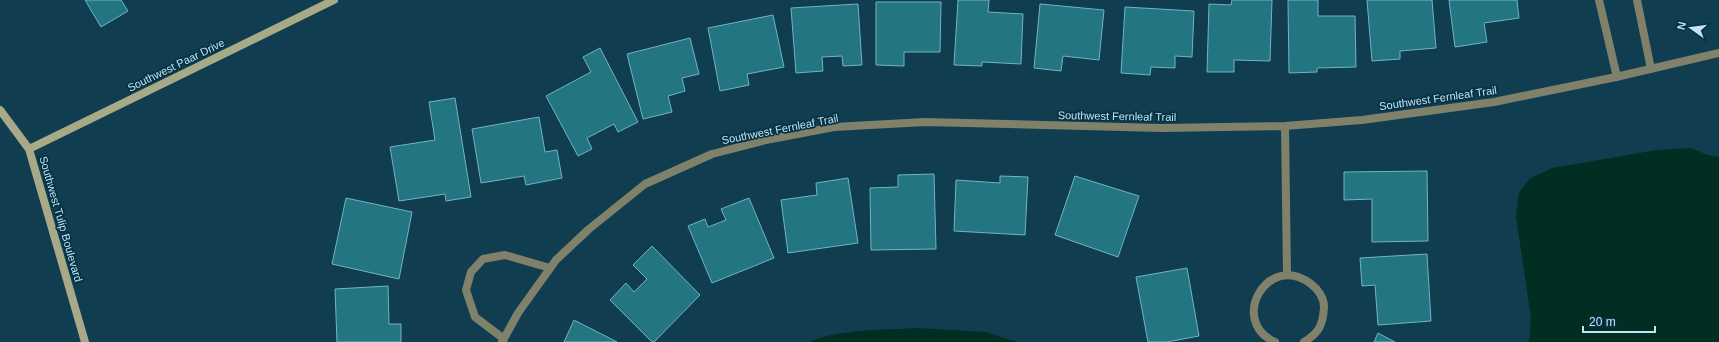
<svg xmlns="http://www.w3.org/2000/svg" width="1719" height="342" viewBox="0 0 1719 342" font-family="Helvetica,sans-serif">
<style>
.water{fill:#012e22}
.building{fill:#247582;stroke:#70b5c2}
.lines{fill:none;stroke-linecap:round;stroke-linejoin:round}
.street{stroke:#80816b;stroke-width:8}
.secondary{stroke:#a8aa87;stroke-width:8}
.labels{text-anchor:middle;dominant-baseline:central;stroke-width:3.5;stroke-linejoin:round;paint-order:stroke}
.street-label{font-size:11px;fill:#c6e2f1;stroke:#033345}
</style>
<rect width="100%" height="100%" fill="#103d50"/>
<path class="water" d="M1691 148 1707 155 1719 157V342H1529L1531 318 1516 217 1519 193 1529 179 1552 168 1657 150Z
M917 328 985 332 1017 342H809C839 329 885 330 917 328Z"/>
<path class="building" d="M85 0H121L128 11 101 27Z
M958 0H989L988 12 1023 14 1021 64 982 62V66L954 65Z
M1232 0H1272L1270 61 1234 60V72H1207L1209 4 1231 5Z
M1288 0H1318V16H1355L1356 67 1317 68V72L1289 73Z
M1367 0H1432L1436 48 1400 51V59L1372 61Z
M1449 0H1517L1519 18 1484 23 1487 42 1455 47Z
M876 2H941L940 52H904V66L876 65Z
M858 4 862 65 843 66 842 56 822 57 823 71 796 73 791 8Z
M1040 4 1104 10 1099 60 1063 56 1061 71 1034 68Z
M1125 7 1194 11 1192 57 1175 56V68L1151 67 1150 75 1121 73Z
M773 15 784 67 747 74 749 85 720 91 708 28Z
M690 38 699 74 682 78 685 91 668 96 672 112 643 119 627 54Z
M600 48 638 122 618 132 614 124 587 138 592 149 578 156 546 96 591 72 583 57Z
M455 98 471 197 446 201 445 194 399 201 390 147 435 140 429 102Z
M539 117 545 152 557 150 562 178 526 185 524 176 481 183 472 129Z
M1427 171 1428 241 1372 242V199L1344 200V172Z
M934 174 936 249 871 250 870 188 898 187V175Z
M1000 176 1028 177 1025 235 954 231 956 180 1000 183Z
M1075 176 1139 196 1118 257 1055 235Z
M848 178 858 243 788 253 781 200 817 195 816 183Z
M346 198 412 212 399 279 332 264Z
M749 198 774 258 712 283 688 226 705 219 708 227 726 220 721 209Z
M652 246 700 295 654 342H652L610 300 626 283 634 292 647 279 633 265Z
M1427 254 1431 321 1378 325 1375 285 1362 286 1360 258Z
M1187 268 1199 336 1167 342H1148L1136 277Z
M388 286 389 324H401V342H337L335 289Z
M574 320 617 342H564Z
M1378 333 1395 342H1374Z"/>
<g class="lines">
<path class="street" d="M1599 0 1617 77
M1637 0 1651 69
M1285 126 1287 275
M504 339 475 317 466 290 471 272 483 259 505 255 550 268
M502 342 518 313 556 260 589 229 645 184 712 154 766 140 834 127 925 122 1161 128 1285 126 1362 120 1494 102 1616 77 1719 53
M1275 342C1228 321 1268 251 1311 284 1318 289 1324 298 1324 307 1323 325 1319 333 1304 342"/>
<path class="secondary" d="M0 110 29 149 85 342
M29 149 334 0"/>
</g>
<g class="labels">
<g class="street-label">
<text transform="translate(176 65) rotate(-26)">Southwest Paar Drive</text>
<text transform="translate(1438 98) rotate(-8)">Southwest Fernleaf Trail</text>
<text transform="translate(1117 116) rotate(1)">Southwest Fernleaf Trail</text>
<text transform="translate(780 129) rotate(-11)">Southwest Fernleaf Trail</text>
<text transform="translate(61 219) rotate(74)">Southwest Tulip Boulevard</text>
</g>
</g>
<g transform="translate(1691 28) rotate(284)" stroke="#033345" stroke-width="3" paint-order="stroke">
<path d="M0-3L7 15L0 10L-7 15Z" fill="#c6e2f1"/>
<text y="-6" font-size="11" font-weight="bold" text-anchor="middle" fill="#c6e2f1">N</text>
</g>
<path d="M1583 326v6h72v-6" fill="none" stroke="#c6e2f1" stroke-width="2"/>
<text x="1589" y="326" font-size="12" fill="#c6e2f1" stroke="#033345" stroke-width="3" paint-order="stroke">20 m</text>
</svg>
